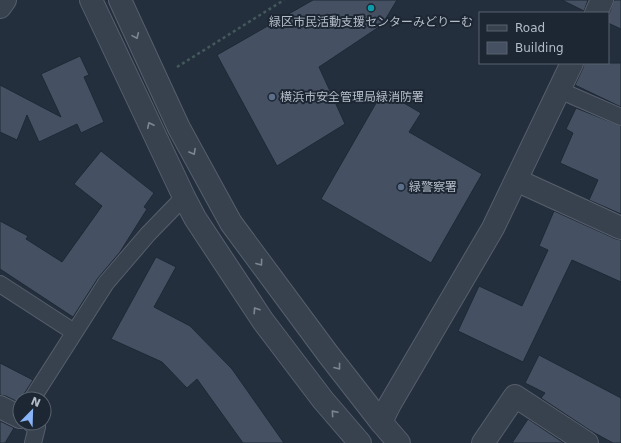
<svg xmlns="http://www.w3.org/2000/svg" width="621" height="443" viewBox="0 0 621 443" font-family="'DejaVu Sans','Noto Sans JP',sans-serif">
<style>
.building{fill:#455162;stroke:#1f2835}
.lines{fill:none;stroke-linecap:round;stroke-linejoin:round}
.service-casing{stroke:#565f6c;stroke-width:18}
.minor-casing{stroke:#565f6c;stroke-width:24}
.tertiary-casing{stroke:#565f6c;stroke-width:24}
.path{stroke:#44595c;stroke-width:2.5;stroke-dasharray:3 3;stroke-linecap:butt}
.service{stroke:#38414e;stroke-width:16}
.minor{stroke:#38414e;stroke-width:22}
.tertiary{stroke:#38414e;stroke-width:22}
.oneway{stroke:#7c8592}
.culture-dot{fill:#0f9aa8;stroke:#1d2633;stroke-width:1.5}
.service-dot{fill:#5c6f8a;stroke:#1d2633;stroke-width:1.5}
.labels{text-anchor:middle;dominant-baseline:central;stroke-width:4;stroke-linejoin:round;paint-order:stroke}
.poi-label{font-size:12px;fill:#b4bcc9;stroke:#1d2633;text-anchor:start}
</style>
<rect width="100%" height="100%" fill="#242f3e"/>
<path class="building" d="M313 0H397L382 25 319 67 345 124 277 166 217 55Z
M562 0H588L584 11Z
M614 0H621V29L608 23V17Z
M80 56 89 75 84 77 104 122 81 133 77 124 39 142 27 115 17 140 0 132V85L61 117 41 74Z
M584 63H621V107L575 85 583 68Z
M383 91 421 113 409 132 482 174 431 263 321 199Z
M576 108 621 126V214L589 200 598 180 560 163 573 133 566 129Z
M101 151 154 193 144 207 147 209 120 252 98 278 73 317 0 269V221L28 236 26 239 62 262 102 206 74 184Z
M554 211 616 239 621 240V282L572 260 523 362 458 331 479 286 522 306 548 250 539 246Z
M156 257 176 267 154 307 190 326 232 369 284 443H243L197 379 187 388 162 362 111 339Z
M539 355 621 398V443H613L591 431 541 398 545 393 525 383Z
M0 363 33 380 24 394 23 399H20V403L6 396 0 395Z
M528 419 564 443H512Z
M0 421 14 428 5 443H0Z"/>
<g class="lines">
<g class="service-casing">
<path id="service" d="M559 90 621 117
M0 284 74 332
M32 399 106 283 148 234 184 197
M30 423 37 427 33 443"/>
</g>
<g class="minor-casing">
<path id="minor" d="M0 7 5 0
M596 13 602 0
M516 180 621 228
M0 407 20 417
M381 422 390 404 493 228 572 63
M483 443 515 396 587 443"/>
</g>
<g class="tertiary-casing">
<path id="tertiary" d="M91 0 184 197 195 218 263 321 323 400 360 443
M120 0 179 128 231 223 328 354 381 422 399 443"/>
</g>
<path class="path" d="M177 67 284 0"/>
<use href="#service" class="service"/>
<use href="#minor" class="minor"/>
<use href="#tertiary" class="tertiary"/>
</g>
<defs><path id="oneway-chevron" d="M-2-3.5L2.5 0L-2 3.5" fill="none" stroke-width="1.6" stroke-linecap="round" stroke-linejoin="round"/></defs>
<g class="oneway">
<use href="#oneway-chevron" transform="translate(136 36) rotate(66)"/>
<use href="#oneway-chevron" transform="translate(150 125) rotate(-115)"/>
<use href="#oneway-chevron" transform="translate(193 152) rotate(61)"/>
<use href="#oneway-chevron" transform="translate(260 263) rotate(54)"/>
<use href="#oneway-chevron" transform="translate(256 310) rotate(-123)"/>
<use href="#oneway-chevron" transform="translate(338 367) rotate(52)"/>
<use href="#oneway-chevron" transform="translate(334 413) rotate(-131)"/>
</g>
<circle class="culture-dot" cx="371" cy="8" r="4"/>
<g class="service-dot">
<circle cx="272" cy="97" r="4"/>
<circle cx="401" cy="187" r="4"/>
</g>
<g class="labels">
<g class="poi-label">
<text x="371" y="22" text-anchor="middle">緑区市民活動支援センターみどりーむ</text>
<text x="280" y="97">横浜市安全管理局緑消防署</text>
<text x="409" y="187">緑警察署</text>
</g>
</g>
<rect x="479" y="12" width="130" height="52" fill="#1d2633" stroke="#59626f"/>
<rect x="487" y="25" width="20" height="6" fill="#38414e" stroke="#59626f"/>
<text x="515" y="32" font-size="12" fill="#b4bcc9">Road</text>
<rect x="487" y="42" width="20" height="12" fill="#455162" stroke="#59626f"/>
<text x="515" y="52" font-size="12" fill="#b4bcc9">Building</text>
<g transform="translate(32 411) rotate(23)"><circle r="19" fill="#1d2633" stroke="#59626f"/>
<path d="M0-3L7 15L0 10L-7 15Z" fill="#8ab4f8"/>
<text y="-6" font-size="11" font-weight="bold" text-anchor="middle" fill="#b4bcc9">N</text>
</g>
</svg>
